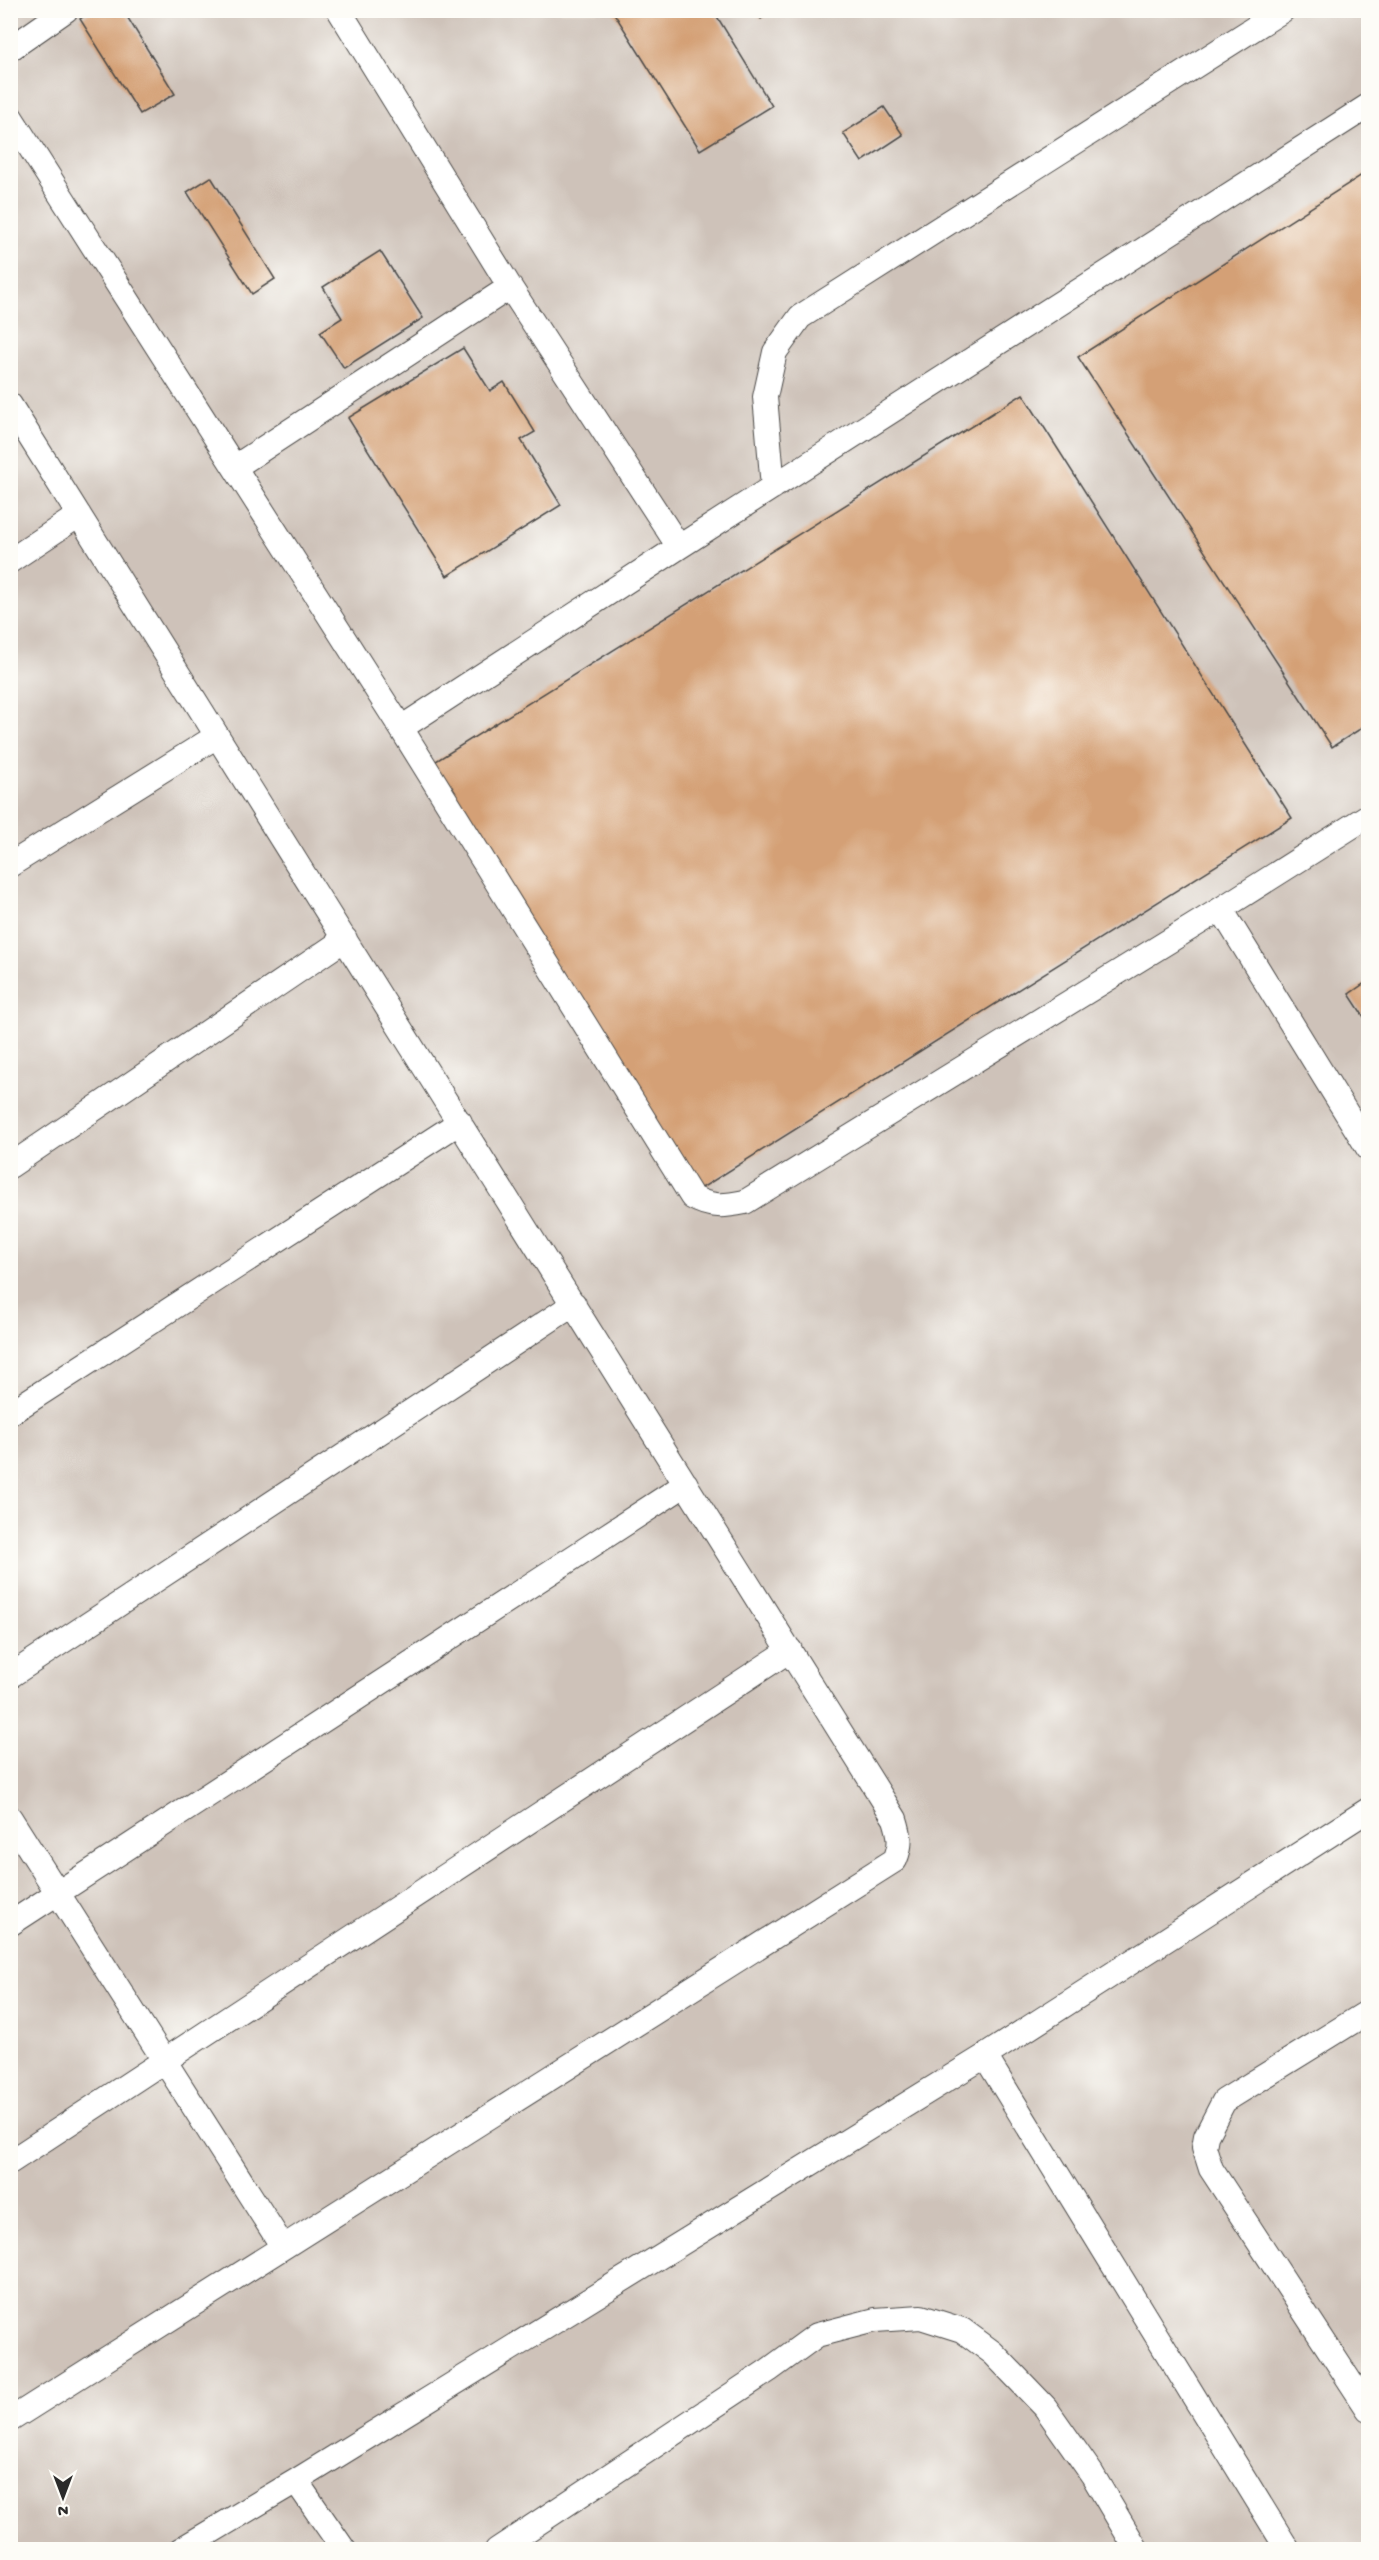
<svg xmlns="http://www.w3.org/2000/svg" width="1379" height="2560" viewBox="0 0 1379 2560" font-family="'Gochi Hand',sans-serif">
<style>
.industrial{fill:#cec2b9}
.building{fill:#d4a076}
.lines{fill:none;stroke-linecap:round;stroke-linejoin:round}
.service-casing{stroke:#4a4846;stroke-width:26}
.service{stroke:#fff;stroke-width:24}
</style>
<rect width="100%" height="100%" fill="#fdfcf7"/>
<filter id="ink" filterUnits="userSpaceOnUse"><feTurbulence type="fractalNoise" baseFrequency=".0167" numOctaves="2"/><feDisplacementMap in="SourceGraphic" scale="12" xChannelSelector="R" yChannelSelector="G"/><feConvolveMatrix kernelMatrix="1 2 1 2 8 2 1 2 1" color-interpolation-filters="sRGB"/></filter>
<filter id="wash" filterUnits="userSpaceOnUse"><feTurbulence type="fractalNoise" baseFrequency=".008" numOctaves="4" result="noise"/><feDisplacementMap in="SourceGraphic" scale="24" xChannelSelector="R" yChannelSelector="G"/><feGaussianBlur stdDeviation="1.35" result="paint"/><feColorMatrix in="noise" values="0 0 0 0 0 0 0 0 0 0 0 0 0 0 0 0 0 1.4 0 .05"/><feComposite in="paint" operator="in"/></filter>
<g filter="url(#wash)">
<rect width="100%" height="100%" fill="#f7efde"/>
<path class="industrial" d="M11 11H1368V2549H11Z"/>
<g id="blocks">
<path class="building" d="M93 10H123L175 94 140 114 80 19Z
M612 10H713L772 106 700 150Z
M754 10H773L761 19Z
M884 107 903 135 862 162 843 133Z
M1368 171V724L1332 747 1078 357Z
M211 177 275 279 252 294 187 192Z
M380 251 423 318 344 368 320 332 342 318 323 287Z
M463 348 490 391 504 382 535 432 521 440 561 505 447 576 348 418Z
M1023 394 1292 818 697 1191 428 766Z
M1368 981V1023L1349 994Z"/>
</g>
</g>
<g filter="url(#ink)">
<use href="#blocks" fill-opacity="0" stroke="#4a4846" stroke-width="1.5"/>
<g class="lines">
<g class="service-casing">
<path id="service" d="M339 10 510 287 679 547
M10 49 66 10
M10 116 401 728 692 1197C711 1208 725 1206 745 1202L1221 909 1368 816
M10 405 895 1819C900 1835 902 1844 895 1860L10 2420
M235 467 510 287
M773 487 765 397 775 352 800 317 1283 10
M10 561 79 515
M401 728 679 547 1368 106
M10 865 217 736
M1221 909 1368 1148
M10 1166 345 939
M10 1413 460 1122
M10 1676 574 1304
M10 1818 283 2247
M10 1924 686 1484
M1368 2012 1224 2101 1206 2136 1204 2147 1211 2169 1368 2409
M985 2056 1288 2550
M10 2162 790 1650
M296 2481 344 2550
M180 2550 296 2481 985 2056 1368 1810
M497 2550 769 2370 817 2335 875 2320 921 2317 962 2330 993 2353 1045 2407 1092 2474 1137 2550"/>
</g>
<use href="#service" class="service"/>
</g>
</g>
<rect width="1379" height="2560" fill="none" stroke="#fdfcf7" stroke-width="36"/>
<g transform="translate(63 2497) rotate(180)" stroke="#fdfcf7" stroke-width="4.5" paint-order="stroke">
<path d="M0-4.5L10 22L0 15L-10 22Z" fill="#2b2b2b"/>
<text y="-9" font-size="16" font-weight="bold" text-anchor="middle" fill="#2b2b2b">N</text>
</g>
</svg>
